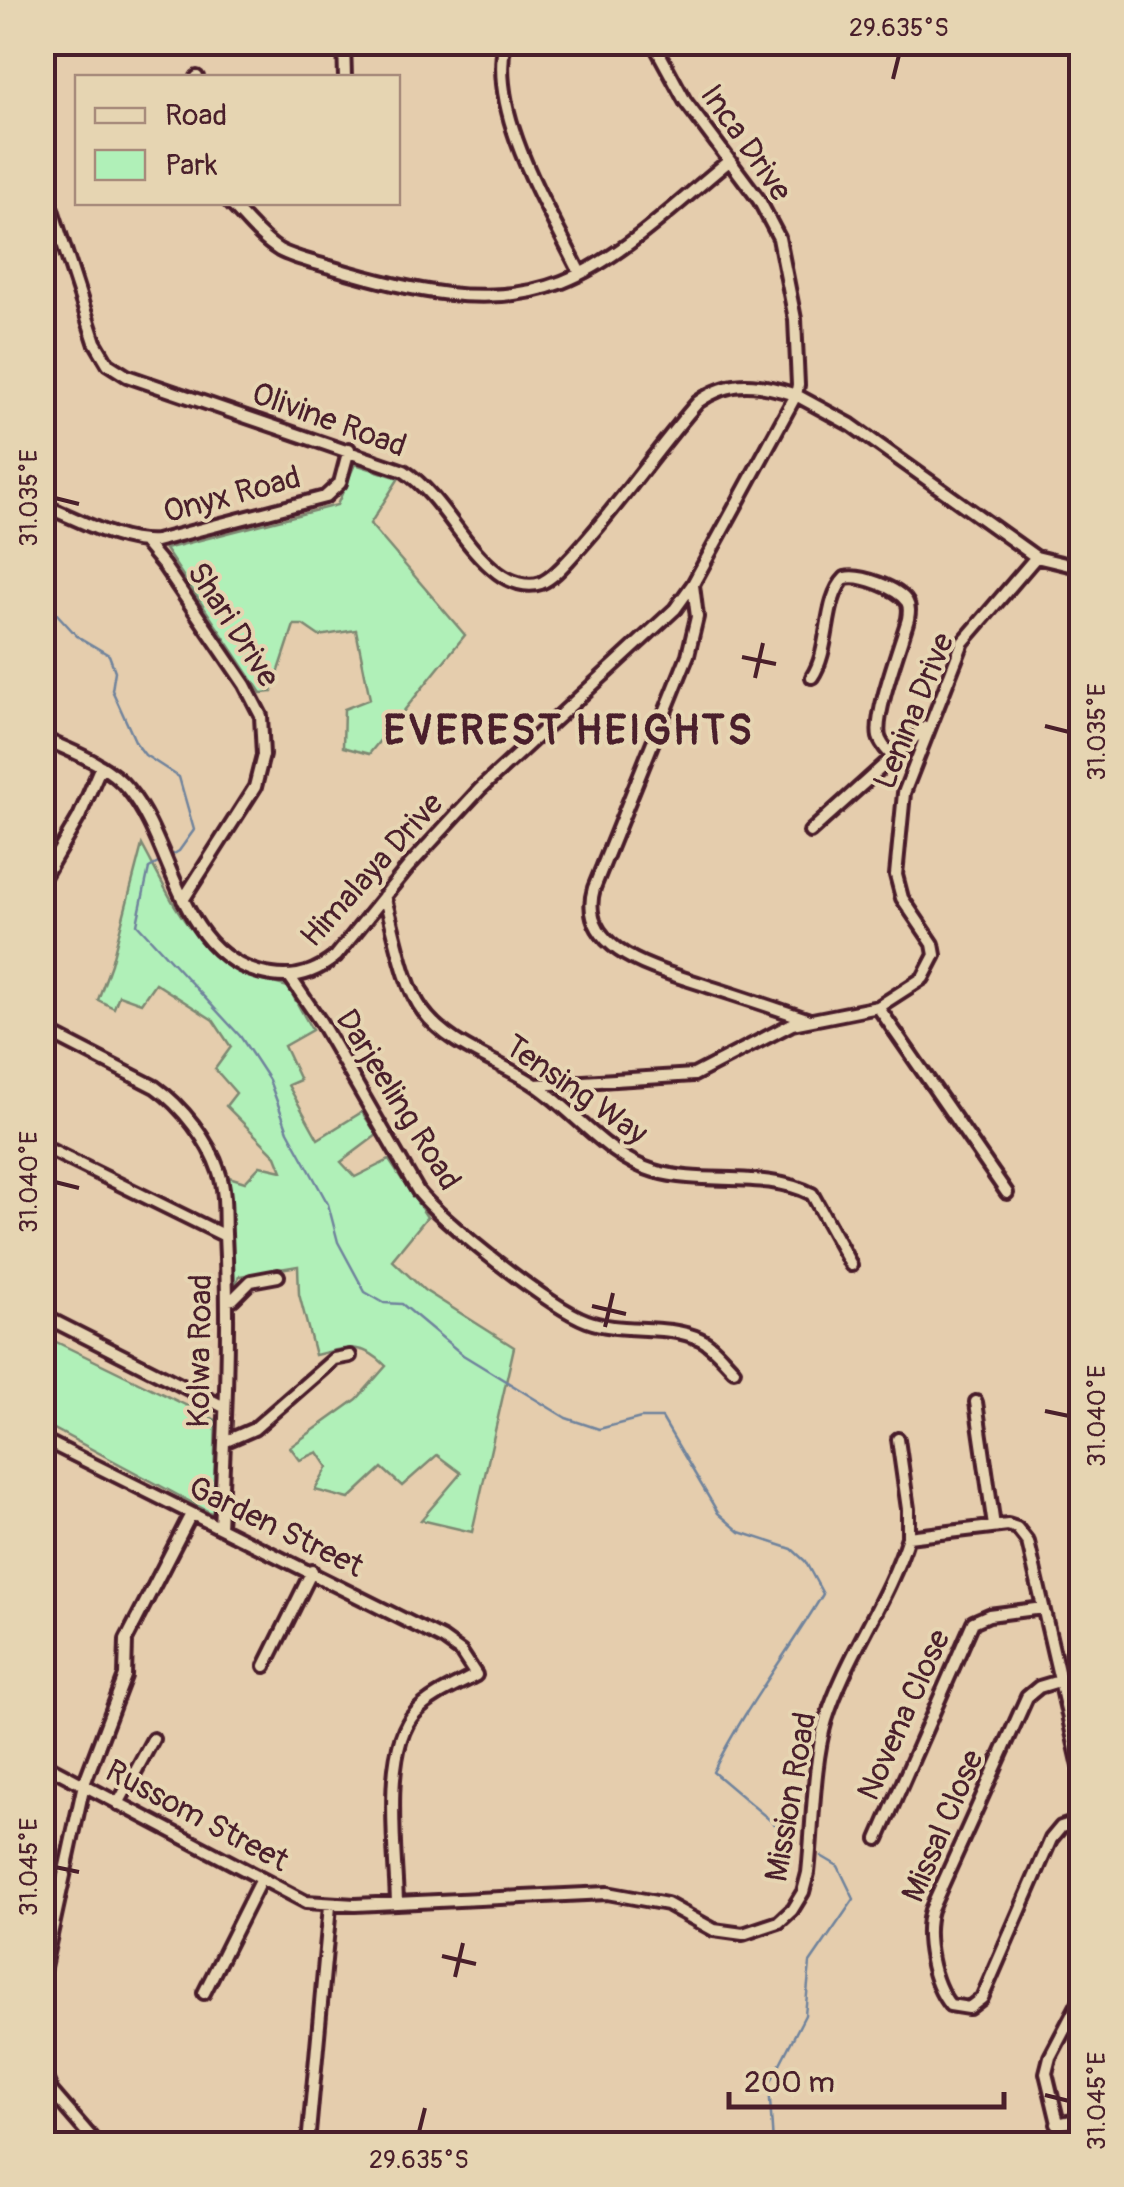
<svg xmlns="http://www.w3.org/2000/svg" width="1124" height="2187" viewBox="0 0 1124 2187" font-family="Pangolin,sans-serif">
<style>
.green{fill:#b0f0b8;stroke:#7d8872;stroke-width:2.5}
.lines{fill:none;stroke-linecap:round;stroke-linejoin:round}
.stream{stroke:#6f839c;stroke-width:2.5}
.street-casing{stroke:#4a1f2b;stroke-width:18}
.secondary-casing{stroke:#4a1f2b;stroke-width:21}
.street{stroke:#e6d5b2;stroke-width:10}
.secondary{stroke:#e6d5b2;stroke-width:14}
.ticks{fill:none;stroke:#4a1f2b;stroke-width:4}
.labels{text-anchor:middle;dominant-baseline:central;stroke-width:8;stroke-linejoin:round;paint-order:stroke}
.street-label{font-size:32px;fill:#4a1f2b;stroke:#e6d5b2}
.district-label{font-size:42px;font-weight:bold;letter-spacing:2.5px;fill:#4a1f2b;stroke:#e6d5b2}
.neatline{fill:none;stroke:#4a1f2b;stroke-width:4}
.ticks-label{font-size:25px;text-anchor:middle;fill:#4a1f2b}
</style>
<rect width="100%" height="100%" fill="#e5cdad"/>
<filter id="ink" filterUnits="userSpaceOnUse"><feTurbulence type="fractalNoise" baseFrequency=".01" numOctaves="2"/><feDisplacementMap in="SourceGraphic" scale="20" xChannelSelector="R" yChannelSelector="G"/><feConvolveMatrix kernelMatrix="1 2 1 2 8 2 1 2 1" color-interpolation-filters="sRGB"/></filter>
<g filter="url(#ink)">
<path class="green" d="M355 464 399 478 370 524 465 635 369 754 343 747 344 709 370 699 356 630 319 636 303 625H294L272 692 261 693 165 549 337 505Z
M142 845C183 921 198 965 288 987L312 1030 284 1046 300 1080 288 1085 318 1139 362 1112 377 1135 341 1162 355 1177 389 1160 427 1217 392 1260 424 1290 514 1347 472 1532 421 1520 461 1473 437 1455 402 1486 382 1468 349 1499 315 1490 328 1467 318 1452 300 1460 290 1447 357 1399 386 1366C362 1341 346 1348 315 1355L299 1294 298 1266 239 1276 234 1289 229 1177 245 1182 260 1166 282 1171 276 1156 226 1106 236 1093 215 1069 231 1047 213 1020 155 983 141 1003 119 995 114 1008 98 1000 111 964Z
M42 1335 216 1420 213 1514 43 1423Z"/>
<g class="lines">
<path class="stream" d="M42 605 56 613 77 636 109 655 115 671 112 690 136 743 145 755 179 777 194 830 179 851 167 858
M160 862 149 868 137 924 240 1036 269 1080 288 1131 328 1204 338 1242 365 1292 384 1303 402 1304 463 1355 566 1418 599 1429 641 1418H662L718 1513 740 1532 792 1549 805 1561 823 1594C787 1654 744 1709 713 1772L796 1842
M773 2144 769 2085 805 2015 810 1963 854 1899 838 1866 821 1856"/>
<g class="street-casing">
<path id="street" d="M344 42 345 78
M505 42C488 114 550 211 580 273
M197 78V77
M42 167 48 197 95 342 108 364 127 376 404 471C443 497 461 545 498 573 510 582 527 588 541 583 555 577 566 562 576 552 620 504 656 450 698 402 731 378 759 383 796 395L798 385 795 319 779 238 759 200 685 101 653 42
M229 202C245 218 260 238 279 250 294 258 313 262 330 267 403 289 488 311 562 282 623 258 679 201 729 161
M42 505C77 518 119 544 156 541L325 497 340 483 349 449
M144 542 164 566 245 685 261 716 263 755 255 787 183 900
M693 585 697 617 688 655 594 888C575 953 665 971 710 987 742 997 774 1008 807 1019
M812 677C831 649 823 600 845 578 860 574 898 588 907 602 910 607 909 613 908 619 901 644 874 714 879 737 881 745 888 751 893 757
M42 738C71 751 108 764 128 789 176 847 178 961 272 975 297 979 317 972 336 956L408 867 480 789 675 609 693 584 796 395 851 425 1036 557 1082 568
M810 832 926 727
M42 880 79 817 101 766
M384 896C395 930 402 983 423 1011 450 1048 501 1061 537 1086 575 1112 609 1158 654 1171 704 1186 765 1170 812 1194L851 1265
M290 977 320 1021 418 1191C442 1222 551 1308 587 1321 622 1334 665 1323 700 1339 713 1345 723 1359 734 1370
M878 1007 1007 1193
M42 1029 155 1087C182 1106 209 1141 219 1172 226 1192 224 1213 225 1234 230 1331 225 1429 220 1527
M536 1085 694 1075 792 1024 878 1007 923 978 935 955 933 944 902 898 896 875 904 793 963 642 1036 557
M42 1146 225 1236
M227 1300 233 1299 251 1281 278 1276
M42 1315 224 1407
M976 1402 994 1526
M42 1439 443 1639 461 1652 476 1675C456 1686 432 1695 416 1712 381 1747 396 1854 397 1903
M898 1439 908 1509V1537
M224 1442 254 1429 334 1359 350 1356
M42 1613 47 1603
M265 1666 312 1571
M1059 1681 1039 1687 1027 1697 931 1910C923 1936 932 1983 950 2005L969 2008 982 1998 1051 1839 1061 1827 1082 1820
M42 1763 306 1902 355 1905 607 1893 667 1904 714 1930 743 1934 779 1922 792 1910 803 1892 808 1873C813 1827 813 1763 826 1720 846 1656 888 1601 908 1537L1008 1525 1017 1528 1028 1542 1082 1775
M118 1804 153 1739
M878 1839 973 1622 989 1615 1043 1608
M42 1976 84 1784 125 1676 126 1640 191 1514
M204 1993 261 1879
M42 2069 52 2092 97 2144
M1057 2124 1082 2119
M308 2144 330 1906
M1063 2144 1046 2073 1050 2057 1082 1996"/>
</g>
<g class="secondary-casing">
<path id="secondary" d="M42 2134 47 2144"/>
</g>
<use href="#street" class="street"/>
<use href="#secondary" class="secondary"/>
</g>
</g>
<path class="ticks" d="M893 79 899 55M55 498 79 504M742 657 776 664M755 678 763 643M1045 726 1069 732M55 1182 79 1188M592 1306 626 1314M605 1327 613 1293M1045 1411 1069 1416M55 1867 79 1872M442 1956 476 1964M455 1977 463 1943M1045 2095 1069 2101M419 2132 425 2108"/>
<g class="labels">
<g class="street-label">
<text transform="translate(746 143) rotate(55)">Inca Drive</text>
<text transform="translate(329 420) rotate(20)">Olivine Road</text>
<text transform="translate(232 495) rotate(-15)">Onyx Road</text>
<text transform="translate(233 625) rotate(57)">Shari Drive</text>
<text transform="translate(914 711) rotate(-68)">Lenina Drive</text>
<text transform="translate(372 870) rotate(-48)">Himalaya Drive</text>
<text transform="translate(576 1090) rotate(35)">Tensing Way</text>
<text transform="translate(398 1100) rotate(58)">Darjeeling Road</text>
<text transform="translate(200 1351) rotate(-89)">Kolwa Road</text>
<text transform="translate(276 1527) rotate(26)">Garden Street</text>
<text transform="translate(904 1715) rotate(-66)">Novena Close</text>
<text transform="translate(791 1797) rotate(-80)">Mission Road</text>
<text transform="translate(197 1816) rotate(28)">Russom Street</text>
<text transform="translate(943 1826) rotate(-67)">Missal Close</text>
</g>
<g class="district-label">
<text x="569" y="731">EVEREST HEIGHTS</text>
</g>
</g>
<rect width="1124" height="2187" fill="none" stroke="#e6d5b2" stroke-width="110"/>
<rect x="75" y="75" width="325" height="130" fill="#e6d5b2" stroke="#a88c7c" stroke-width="2.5"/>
<rect x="95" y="108" width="50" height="15" fill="#e6d5b2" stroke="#a88c7c" stroke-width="2.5"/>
<text x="165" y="125" font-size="30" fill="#4a1f2b">Road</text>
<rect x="95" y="150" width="50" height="30" fill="#b0f0b8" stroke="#a88c7c" stroke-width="2.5"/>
<text x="165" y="175" font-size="30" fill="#4a1f2b">Park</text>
<path d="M729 2092v15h275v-15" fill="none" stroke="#4a1f2b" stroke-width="5"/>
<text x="744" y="2092" font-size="30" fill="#4a1f2b" stroke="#e6d5b2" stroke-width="8" paint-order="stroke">200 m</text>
<rect x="55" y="55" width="1014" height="2077" class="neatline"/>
<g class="ticks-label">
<text x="899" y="36">29.635°S</text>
<text transform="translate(28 498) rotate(-90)" y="9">31.035°E</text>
<text transform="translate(1096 732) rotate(-90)" y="9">31.035°E</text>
<text transform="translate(28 1182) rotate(-90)" y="9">31.040°E</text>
<text transform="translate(1096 1416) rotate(-90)" y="9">31.040°E</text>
<text transform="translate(28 1867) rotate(-90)" y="9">31.045°E</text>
<text transform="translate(1096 2101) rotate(-90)" y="9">31.045°E</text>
<text x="419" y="2168">29.635°S</text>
</g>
</svg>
